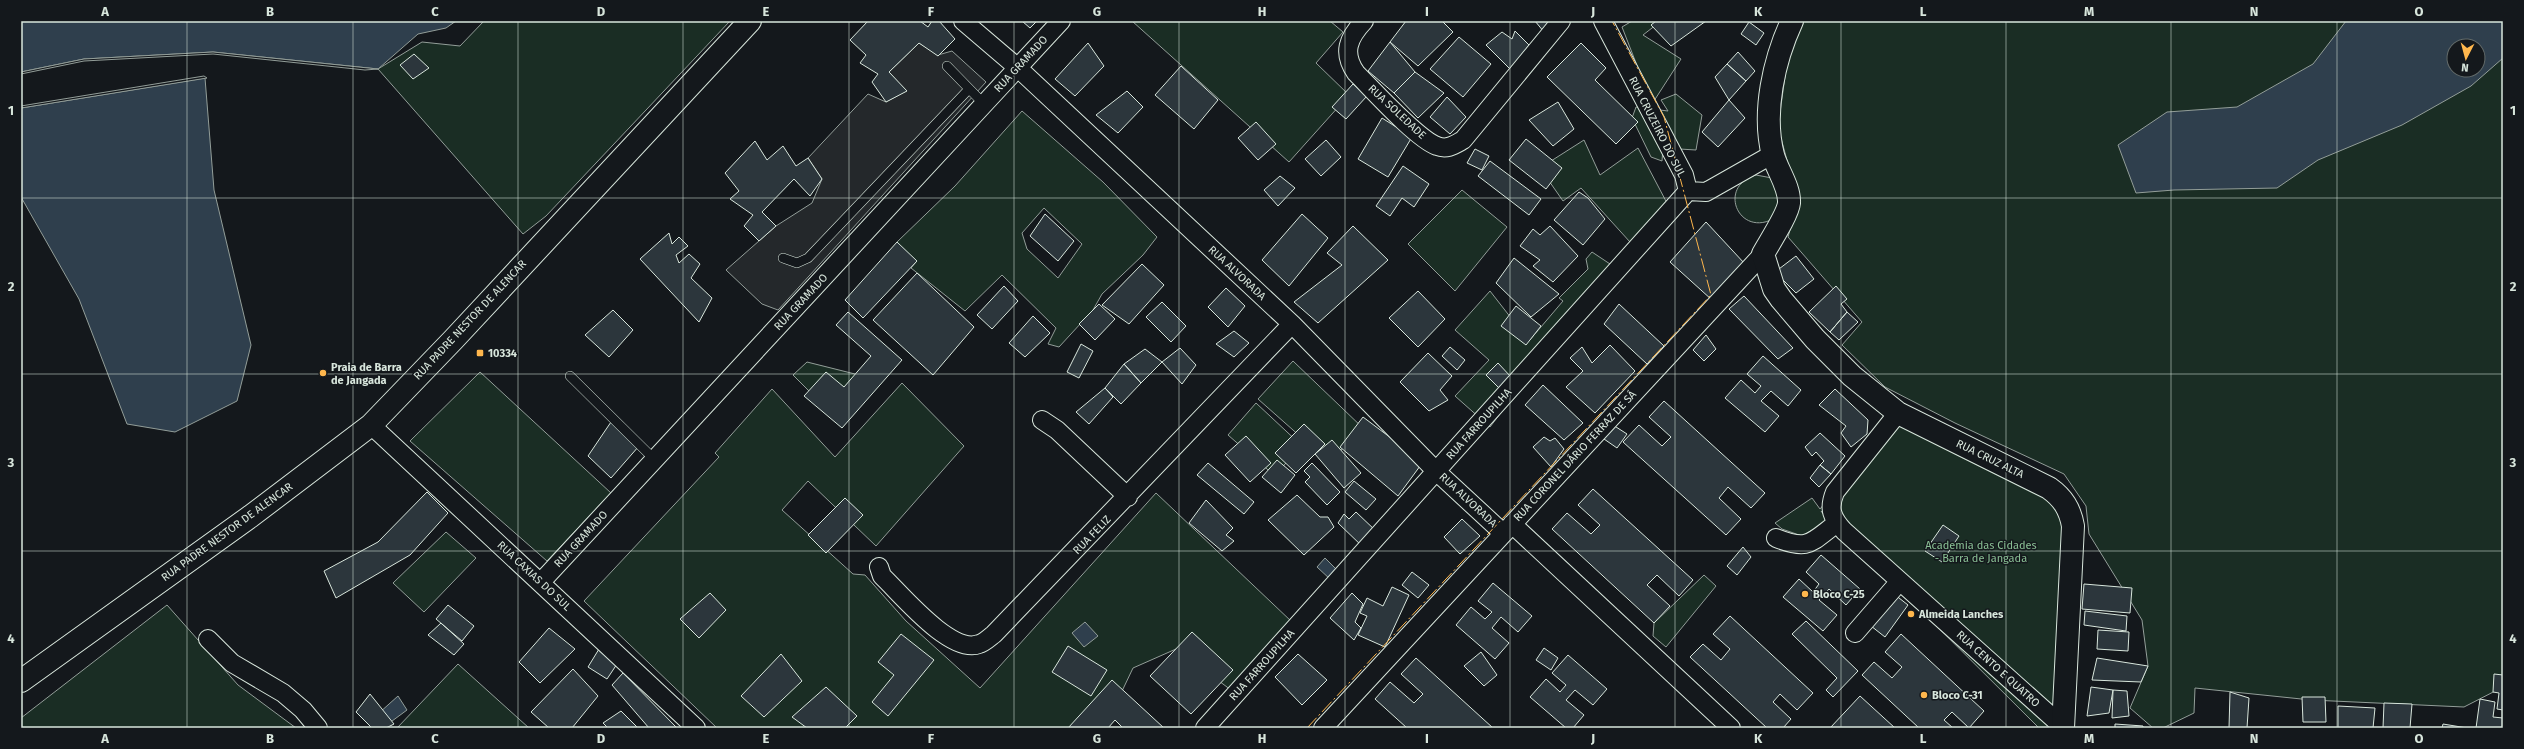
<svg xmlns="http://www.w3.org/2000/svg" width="2524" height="749" viewBox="0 0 2524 749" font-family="'Fira Sans',sans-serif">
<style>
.green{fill:#1a2d24;stroke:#939e99;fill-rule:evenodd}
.parking{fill:#24282b;stroke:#939e99}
.water{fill:#2f3f4d;stroke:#939e99;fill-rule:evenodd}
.pier{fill:#14181c;stroke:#939e99}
.building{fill:#2c363c;stroke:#d8e6dc}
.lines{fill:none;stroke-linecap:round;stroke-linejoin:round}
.lane-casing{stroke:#d8e6dc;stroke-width:10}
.street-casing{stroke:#d8e6dc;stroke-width:20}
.secondary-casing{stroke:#d8e6dc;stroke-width:24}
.primary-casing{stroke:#d8e6dc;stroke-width:24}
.lane{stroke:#14181c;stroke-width:9}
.street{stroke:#14181c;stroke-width:18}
.secondary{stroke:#14181c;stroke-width:22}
.primary{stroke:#14181c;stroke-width:22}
.power{stroke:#ffb74d;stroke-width:1;stroke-dasharray:14 3 2 3;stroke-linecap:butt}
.grid{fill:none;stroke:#d8e6dc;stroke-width:1;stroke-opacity:0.55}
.poi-dot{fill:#ffb74d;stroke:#14181c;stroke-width:1.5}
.labels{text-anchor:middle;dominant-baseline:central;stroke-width:3;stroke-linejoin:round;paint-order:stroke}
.street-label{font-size:11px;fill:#d8e6dc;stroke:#14181c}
.poi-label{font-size:11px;font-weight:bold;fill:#d8e6dc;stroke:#14181c;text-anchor:start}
.park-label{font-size:11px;fill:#8ac095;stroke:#14181c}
.neatline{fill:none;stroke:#d8e6dc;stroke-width:1.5}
.grid-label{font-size:13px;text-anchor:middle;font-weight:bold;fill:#d8e6dc}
</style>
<rect width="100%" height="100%" fill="#14181c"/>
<path class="green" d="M484 21H730L546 216 523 234 378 69 422 42 460 46Z
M1132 21H1330L1343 32 1316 63 1349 95 1289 162Z
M1632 21H1661L1643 35 1681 59 1652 104 1622 27Z
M1801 21H2503V687L2464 707 2311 700 2195 688 2194 713 2163 728H2153L2130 708 2148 666 2142 620 2089 534 2086 506 2064 474 1955 423 1885 387 1842 345 1862 322 1788 237 1798 201 1778 127 1788 55ZM2454 46H2478V70H2454Z
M1676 94 1702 115 1696 150 1663 148 1662 161 1651 157 1632 118 1636 107 1668 111 1661 100Z
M1022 111 1103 182 1157 237 1143 255 1102 294 1093 310 1059 347 1048 344 1056 328 1002 275 965 311 911 268 916 262 897 242 955 186ZM1044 208 1082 244 1058 278 1027 249 1022 233Z
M1584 140 1600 175 1638 148 1668 205 1630 242 1581 188 1563 201 1540 168Z
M1756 175 1772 178 1782 190 1773 219C1738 237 1717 186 1756 175Z
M1462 190 1507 227 1455 291 1408 244Z
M1592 252 1613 266 1490 427 1455 396 1489 360 1455 330 1490 291 1529 341 1563 301 1559 298 1588 269 1586 259Z
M1293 361 1365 430 1328 461 1258 399Z
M807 362 859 375 840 403 816 398 793 375Z
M480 372 611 493 547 561 410 441Z
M902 383 964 446 876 546 808 481 782 510 853 574 865 575 906 621 980 688 1156 493 1292 622 1231 690 1176 649 1133 668 1113 710 1106 728H717L584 601 719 457 715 453 772 389 835 457Z
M1256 403 1301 445 1275 476 1228 435Z
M1898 415 2046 489 2068 515 2056 728H2039L1821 511 1828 521 1802 536 1782 529 1775 523 1812 498 1820 509Z
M446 532 476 558 424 612 393 583Z
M1704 575 1716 586 1666 647 1653 636 1654 623Z
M167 605 238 685 296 728H21V718Z
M458 664 529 728H397Z"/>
<path class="parking" d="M919 43 938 55 952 51 986 82 778 310 762 304 726 270 776 226 812 203 822 179 808 158 868 94 886 102 906 91 889 72Z"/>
<path class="water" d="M21 21H456L446 28 418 34 378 69 213 52 84 59 21 72Z
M2346 21H2503V58L2471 86 2402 125 2318 160 2277 188 2174 190 2136 193 2118 145 2167 112 2237 107 2313 64ZM2454 46H2478V70H2454Z
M205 78 214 190 251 345 237 401 175 432 127 424 79 299 21 197V108Z
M1325 558 1339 572 1331 580 1317 567Z
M1085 622 1098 636 1084 647 1072 633Z
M398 696 407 710 388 724 379 713Z"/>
<path class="pier" d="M213 52 378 69 365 70 213 54 84 61 21 74V72L84 59Z
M204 76 207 78 21 108V106L39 103Z"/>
<path class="building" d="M868 21H920L928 27 932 21H939L955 39 938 56 919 43 889 72 907 91 886 102 872 82 878 74 860 63 866 55 850 40Z
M1022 21H1037L1030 28Z
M1406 21H1442L1453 32 1418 66 1390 42Z
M1535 21H1552L1544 32Z
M1656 21H1706L1671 46 1651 25Z
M1749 22 1764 33 1756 45 1741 34Z
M1515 31 1529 45 1511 70 1486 45 1502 32 1512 39Z
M1459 37 1491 64 1463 97 1430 69Z
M1390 42 1415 72 1394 93 1368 71Z
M1088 43 1104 66 1075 96 1055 79Z
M1581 43 1606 68 1595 80 1638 122 1616 144 1547 77Z
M1738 52 1755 71 1746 81 1727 64Z
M414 54 429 68 413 79 400 65Z
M1727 64 1746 81 1729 100 1715 77Z
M1181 66 1218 100 1194 129 1155 95Z
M1415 72 1444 93 1418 118 1394 93Z
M1353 84 1367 96 1346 119 1332 107Z
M1127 91 1143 107 1118 133 1096 115Z
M1447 97 1466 117 1450 134 1430 117Z
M1729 100 1745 118 1718 147 1702 132Z
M1558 102 1574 129 1553 146 1529 120Z
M1382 118 1412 137 1388 177 1358 159Z
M1256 122 1276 144 1258 160 1238 138Z
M1526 139 1562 168 1546 189 1509 160Z
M1326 140 1341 157 1321 176 1305 159Z
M755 141 767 160 783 146 796 166 808 158 822 179 810 196 794 179 762 212 776 226 759 241 744 226 753 215 730 199 739 191 725 173Z
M1475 149 1489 156 1482 170 1467 163Z
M1490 161 1541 199 1529 215 1478 176Z
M1403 166 1429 184 1414 207 1402 198 1390 216 1376 206Z
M1280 176 1295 188 1278 206 1264 190Z
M1579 192 1588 198 1605 219 1583 245 1554 220Z
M1045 214 1074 241 1058 261 1030 236Z
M1302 214 1328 238 1289 286 1262 260Z
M1706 222 1745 264 1712 300 1670 262Z
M1353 226 1388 260 1318 323 1294 302 1342 265 1327 253Z
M1550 226 1578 256 1553 282 1533 266 1540 260 1520 246 1533 229 1540 235Z
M669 233 672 244 679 237 688 246 676 255 679 263 689 254 700 264 691 278 712 298 699 322 640 259Z
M897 242 917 261 863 318 845 300Z
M1796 256 1814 279 1796 293 1775 272Z
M1514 258 1559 294 1531 317 1496 283Z
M1142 264 1164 285 1129 324 1102 305Z
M917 273 974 327 933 375 873 320Z
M1004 286 1018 301 992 329 977 315Z
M1836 286 1847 299 1841 304 1847 312 1830 332 1809 312Z
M1226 288 1245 306 1228 327 1208 307Z
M1418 291 1445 319 1418 347 1389 318Z
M1744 296 1793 348 1778 359 1729 309Z
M1162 302 1186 326 1171 342 1146 317Z
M1099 304 1115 319 1095 340 1079 324Z
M1619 304 1664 346 1647 364 1604 324Z
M1516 306 1541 326 1526 345 1501 326Z
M613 310 633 330 609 357 585 335Z
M848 312 902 360 842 428 804 396 826 372 844 387 871 356 836 325Z
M1847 312 1858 322 1839 340 1830 332Z
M1033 316 1050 333 1025 357 1009 343Z
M1234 331 1249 343 1234 357 1216 344Z
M1706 335 1716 349 1704 361 1693 350Z
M1081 344 1093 351 1079 378 1067 372Z
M1610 345 1635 371 1595 413 1566 387 1583 371 1570 358 1582 347 1592 363Z
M1450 347 1465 360 1457 370 1442 356Z
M1180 348 1196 365 1182 384 1162 362Z
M1145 349 1162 362 1141 383 1124 364Z
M1428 353 1452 376 1440 390 1448 400 1429 411 1400 382Z
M1763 356 1801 390 1788 406 1771 391 1761 401 1779 416 1765 432 1725 398 1741 380 1755 393 1761 386 1747 374Z
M1498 363 1511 377 1499 388 1486 375Z
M1124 364 1141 383 1121 404 1105 388Z
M1543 385 1583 423 1564 440 1525 405Z
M1105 388 1113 397 1089 424 1076 412Z
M1835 389 1868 420 1867 434 1851 447 1841 433 1846 426 1819 405Z
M1664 401 1765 493 1751 508 1728 487 1719 498 1741 519 1726 535 1623 442 1639 425 1662 446 1671 437 1649 417Z
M1363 417 1423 462 1398 496 1340 447Z
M611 422 639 446 611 478 588 456Z
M1304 424 1325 444 1296 473 1275 453Z
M1613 425 1627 434 1617 448 1604 439Z
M1820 433 1845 456 1831 474 1820 465 1824 461 1816 452 1812 456 1805 447Z
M1246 436 1271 463 1250 482 1225 455Z
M1544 437 1550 441 1555 438 1564 449 1551 467 1533 447Z
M1332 440 1361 473 1344 488 1315 454Z
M1277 460 1295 475 1281 493 1262 477Z
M1208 463 1254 502 1244 514 1197 475Z
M1312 463 1340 492 1327 505 1305 482 1310 477 1304 471Z
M1820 465 1831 474 1819 487 1810 478Z
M1354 481 1376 499 1366 510 1345 492Z
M1593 489 1693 580 1679 596 1657 575 1647 585 1670 606 1654 623 1552 529 1567 513 1591 534 1600 525 1578 505Z
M427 492 448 513 410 555 336 598 324 571 378 542Z
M1297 495 1320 517H1328L1334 527 1304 555 1268 520Z
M845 498 863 515 826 553 808 535Z
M1206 500 1233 528 1226 535 1234 541 1222 551 1189 523Z
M1356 512 1377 532 1363 547 1338 523 1344 514 1349 519Z
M1462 519 1480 536 1460 554 1444 537Z
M1943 525 1959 536 1942 562 1925 551Z
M1743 547 1751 557 1737 575 1727 566Z
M1821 555 1860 589 1846 605 1829 589 1819 600 1837 615 1823 631 1783 597 1799 579 1813 592 1819 584 1806 572Z
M1412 572 1429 585 1418 598 1402 585Z
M1493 583 1532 616 1518 632 1501 617 1492 628 1509 643 1495 659 1456 625 1471 607 1485 619 1492 612 1478 601Z
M2084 584 2132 588 2130 613 2082 609Z
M1392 587 1409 595 1385 647 1358 635 1367 616 1360 613 1367 598 1383 606Z
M710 593 726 610 699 638 680 619Z
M1352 593 1363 604 1355 622 1361 628 1354 640 1330 618Z
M1894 594 1908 605 1885 637 1871 626Z
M448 605 474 626 462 641 436 619Z
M2085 611 2127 616 2126 631 2084 625Z
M1730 616 1813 693 1797 710 1780 694 1773 702 1791 719 1783 728H1767L1690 657 1703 644 1721 660 1730 649 1713 634Z
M1806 621 1858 671 1833 697 1826 690 1837 678 1792 634Z
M441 623 464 644 454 655 428 635Z
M549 628 575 649 540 683 519 662Z
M2098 630 2129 632 2128 651 2097 649Z
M1192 632 1233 670 1191 714 1150 676Z
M901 634 934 660 888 716 872 702 894 675 878 662Z
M1901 634 1984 711 1969 728 1952 712 1944 720 1953 728H1919L1862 675 1874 662 1892 678 1902 667 1885 652Z
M1068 646 1107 670 1091 696 1052 672Z
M1544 648 1558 658 1551 670 1536 660Z
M599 649 619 661 607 679 588 667Z
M1481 652 1497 675 1484 686 1464 666Z
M781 654 802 681 764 717 741 696Z
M1298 654 1327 680 1302 705 1275 677Z
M1568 655 1607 689 1593 705 1575 690 1566 700 1584 715 1573 728H1566L1530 697 1546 679 1560 692 1566 685 1552 673Z
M1416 658 1493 728H1407L1375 699 1390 682 1414 703 1423 694 1401 674Z
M2097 658 2148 666 2141 682 2092 680Z
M573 669 598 696 572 728H549L531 712Z
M623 673 677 728H649L612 685Z
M2494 674 2503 675V710L2497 709 2499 693 2493 692Z
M1112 680 1164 728H1123L1115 720 1108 728H1068Z
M826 687 857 716 845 728H807L792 717Z
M2091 687 2113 690 2109 713 2087 716Z
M2113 690 2127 691 2129 716 2112 718Z
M2230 692 2249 698 2247 728H2229Z
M370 694 394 724 386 728H372L356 712Z
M1860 696 1895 728H1830Z
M2302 697H2325L2326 722H2303Z
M2480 699 2495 702 2493 717 2503 718V728H2476Z
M2384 703 2412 704 2410 728H2383Z
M2338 706 2375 708 2373 728H2338Z
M621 711 638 728H608L603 723Z
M2115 724 2143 726V728H2115Z
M2443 724 2467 728H2442Z"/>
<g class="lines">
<g class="lane-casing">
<path id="lane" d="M947 66 984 104
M783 258 797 263 808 258 969 89
M570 376 655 460"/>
</g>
<g class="street-casing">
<path id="street" d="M963 21 1018 68 1292 324 1436 471 1503 533
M1364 21C1348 38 1342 53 1356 73 1373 90 1417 139 1437 146 1447 150 1454 145 1463 140L1561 21
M1603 21 1684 175 1688 191 1706 192 1773 154
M1898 413 1835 492C1828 509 1832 518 1844 531L2063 727
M1042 420 1057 430 1128 497
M371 425 696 728
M1512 524 1731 728
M1776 538C1809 551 1810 543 1837 523
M879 567 882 576C901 594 951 655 979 644 984 643 990 637 994 634L1292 324
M541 582 1061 21
M1855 633 1900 581
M208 639 232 663 283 693 303 710 318 728
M1205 728 1688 191
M1323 728 1763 254"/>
</g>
<g class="secondary-casing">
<path id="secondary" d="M1792 21C1774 60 1762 112 1773 155 1777 170 1790 187 1789 203 1788 214 1769 243 1763 254L1774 289 1781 299 1815 339 1852 376 1898 413 2049 488C2063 498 2070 509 2073 526L2063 728"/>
</g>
<g class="primary-casing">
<path id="primary" d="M21 681 251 516 371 425 453 340 750 21"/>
</g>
<use href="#lane" class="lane"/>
<use href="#street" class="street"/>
<use href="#secondary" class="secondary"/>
<use href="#primary" class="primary"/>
<path class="power" d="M1307 728 1711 295 1664 117 1612 21"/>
</g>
<path class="grid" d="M187 21V728M353 21V728M518 21V728M683 21V728M849 21V728M1014 21V728M1179 21V728M1345 21V728M1510 21V728M1675 21V728M1841 21V728M2006 21V728M2171 21V728M2337 21V728M21 198H2503M21 374H2503M21 551H2503"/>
<g class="poi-dot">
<rect x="476" y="349" width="8" height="8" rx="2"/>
<circle cx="323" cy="373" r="4"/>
<circle cx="1805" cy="594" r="4"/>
<circle cx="1911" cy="614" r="4"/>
<circle cx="1924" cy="695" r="4"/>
</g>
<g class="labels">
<g class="street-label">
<text transform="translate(1021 64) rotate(-47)">RUA GRAMADO</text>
<text transform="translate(1397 112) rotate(43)">RUA SOLEDADE</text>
<text transform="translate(1657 127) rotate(63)">RUA CRUZEIRO DO SUL</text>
<text transform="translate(1237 273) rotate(43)">RUA ALVORADA</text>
<text transform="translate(801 302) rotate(-47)">RUA GRAMADO</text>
<text transform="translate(470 320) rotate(-47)">RUA PADRE NESTOR DE ALENCAR</text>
<text transform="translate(1479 424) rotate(-48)">RUA FARROUPILHA</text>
<text transform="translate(1575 456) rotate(-47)">RUA CORONEL DÁRIO FERRAZ DE SÁ</text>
<text transform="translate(1990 459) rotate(26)">RUA CRUZ ALTA</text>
<text transform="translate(1468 500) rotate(43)">RUA ALVORADA</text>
<text transform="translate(227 532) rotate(-36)">RUA PADRE NESTOR DE ALENCAR</text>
<text transform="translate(1092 535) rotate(-46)">RUA FELIZ</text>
<text transform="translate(581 539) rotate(-47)">RUA GRAMADO</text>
<text transform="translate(534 576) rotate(43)">RUA CAXIAS DO SUL</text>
<text transform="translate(1262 665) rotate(-48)">RUA FARROUPILHA</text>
<text transform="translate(1998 669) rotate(42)">RUA CENTO E QUATRO</text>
</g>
<g class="poi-label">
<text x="488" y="353">10334</text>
<text x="331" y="367">Praia de Barra<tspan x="331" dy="13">de Jangada</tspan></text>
<text x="1813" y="594">Bloco C-25</text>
<text x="1919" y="614">Almeida Lanches</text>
<text x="1932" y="695">Bloco C-31</text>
</g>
<g class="park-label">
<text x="1981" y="545">Academia das Cidades<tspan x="1981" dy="13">- Barra de Jangada</tspan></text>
</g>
</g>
<rect width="2524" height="749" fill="none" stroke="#14181c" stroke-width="44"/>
<g transform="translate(2466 58) rotate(186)"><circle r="19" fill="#14181c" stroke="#626a69"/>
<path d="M0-3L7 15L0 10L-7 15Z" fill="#ffb74d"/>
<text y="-6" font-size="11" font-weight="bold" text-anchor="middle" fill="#d8e6dc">N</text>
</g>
<rect x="22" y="22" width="2480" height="705" class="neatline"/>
<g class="grid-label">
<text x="105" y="16">A</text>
<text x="270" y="16">B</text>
<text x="435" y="16">C</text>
<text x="601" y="16">D</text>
<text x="766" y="16">E</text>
<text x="931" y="16">F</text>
<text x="1097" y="16">G</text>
<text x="1262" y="16">H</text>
<text x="1427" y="16">I</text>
<text x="1593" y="16">J</text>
<text x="1758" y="16">K</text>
<text x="1923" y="16">L</text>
<text x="2089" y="16">M</text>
<text x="2254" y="16">N</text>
<text x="2419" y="16">O</text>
<text x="11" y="115">1</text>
<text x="2513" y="115">1</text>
<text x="11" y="291">2</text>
<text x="2513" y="291">2</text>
<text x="11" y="467">3</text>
<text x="2513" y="467">3</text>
<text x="11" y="643">4</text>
<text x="2513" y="643">4</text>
<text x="105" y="743">A</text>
<text x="270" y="743">B</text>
<text x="435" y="743">C</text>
<text x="601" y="743">D</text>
<text x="766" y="743">E</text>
<text x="931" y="743">F</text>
<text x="1097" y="743">G</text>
<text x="1262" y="743">H</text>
<text x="1427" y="743">I</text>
<text x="1593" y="743">J</text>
<text x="1758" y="743">K</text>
<text x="1923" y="743">L</text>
<text x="2089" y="743">M</text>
<text x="2254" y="743">N</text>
<text x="2419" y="743">O</text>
</g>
</svg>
